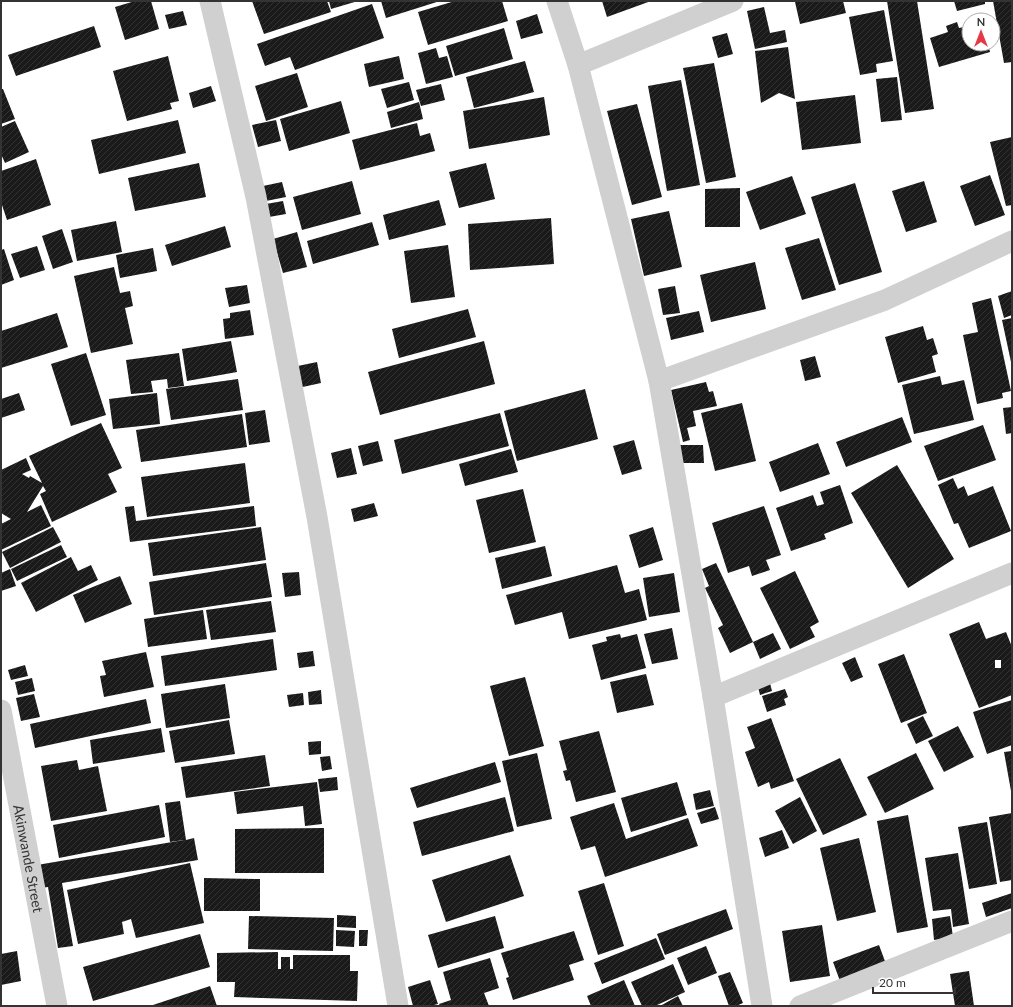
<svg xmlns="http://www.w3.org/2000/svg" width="1013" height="1007" viewBox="0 0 1013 1007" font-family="Lato,sans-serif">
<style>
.building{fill:url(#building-hatch);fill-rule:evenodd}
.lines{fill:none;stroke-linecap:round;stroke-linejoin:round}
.minor{stroke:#d0d0d0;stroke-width:21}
.labels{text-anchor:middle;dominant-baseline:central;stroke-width:4;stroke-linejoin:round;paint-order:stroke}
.street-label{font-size:14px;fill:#333;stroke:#fff}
</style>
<defs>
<pattern id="building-hatch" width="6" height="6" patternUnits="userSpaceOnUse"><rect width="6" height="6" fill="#1a1a1a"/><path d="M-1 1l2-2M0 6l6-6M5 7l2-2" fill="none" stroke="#333"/></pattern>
</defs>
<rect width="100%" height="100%" fill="#fff"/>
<path class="building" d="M135 1H151L159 29 125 40 115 7Z
M252 1H327L331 12 264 34Z
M329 1H358L331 9Z
M381 1H440L386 18Z
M455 1H502L508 21 428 45 418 12Z
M602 1H651L607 17Z
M800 1H843L846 13 800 24 795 2Z
M887 1H917L934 109 905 113Z
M954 1H985V4L957 11Z
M993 1H1012V62L1004 63Z
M372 4 384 38 295 70 290 57 265 66 257 44Z
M764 7 770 33 785 30 787 42 755 49 747 11Z
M884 10 893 61 876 64 877 72 860 75 849 17Z
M183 11 187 25 169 29 165 15Z
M537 14 543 33 521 39 516 21Z
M957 22 959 28 969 26V44H988L990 52 939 67 930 38 948 32 946 26Z
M94 26 101 47 16 76 8 55Z
M504 28 513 59 455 76 446 46Z
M727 33 733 54 718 58 712 37Z
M788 47 795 99 779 93 761 103 755 51Z
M436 48 439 58 447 56 453 77 426 84 418 53Z
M168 56 179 101 170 103 172 109 127 121 113 71Z
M399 56 404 79 369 87 364 64Z
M525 61 534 92 474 108 466 77Z
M714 63 736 177 706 183 683 68Z
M297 73 308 107 266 121 255 86Z
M897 77 902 120 881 122 876 79Z
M681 80 700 185 667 191 648 86Z
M409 82 414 100 387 108 381 89Z
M441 84 445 100 421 106 416 90Z
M211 86 216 101 193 108 189 93Z
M1 89H3L15 119 1 124Z
M855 95 861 143 802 150 796 102Z
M544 97 550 135 469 149 463 111Z
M341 101 350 133 289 151 280 119Z
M419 102 423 119 391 128 387 112Z
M637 104 662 197 632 205 607 111Z
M178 120 186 153 99 174 91 140Z
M276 120 281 141 258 147 252 125Z
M15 121 29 152 5 163 1 154V127Z
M417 123 420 136 430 133 435 151 360 170 352 140Z
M1012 137V205L1006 206 990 142Z
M36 159 51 205 7 220 1 202V171Z
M199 163 206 197 135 211 128 178Z
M486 163 495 199 459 208 449 172Z
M990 175 1005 215 975 226 960 186Z
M792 176 806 214 760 230 746 192Z
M352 181 361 214 302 230 293 197Z
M924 181 937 222 906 232 892 191Z
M282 182 286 197 266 201 263 186Z
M855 183 882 272 839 285 811 197Z
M740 188V227H705V189Z
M439 200 446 225 389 240 383 215Z
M283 201 286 214 269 217 266 204Z
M669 211 682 267 644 276 631 219Z
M551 218 554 264 470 270 468 224Z
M116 221 122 252 77 261 71 230Z
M372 222 379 245 313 264 307 241Z
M225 226 231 247 172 266 165 245Z
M62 229 73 262 53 269 42 236Z
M297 232 307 267 283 273 273 239Z
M819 238 836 290 802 300 785 248Z
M448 245 455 297 411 303 404 251Z
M37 246 45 270 20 278 11 254Z
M153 248 157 271 120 278 116 255Z
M4 249 14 280 1 285V250Z
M755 262 766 309 711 322 700 275Z
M114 267 120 293 130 291 133 306 125 308 133 344 91 353 74 276Z
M247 285 250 303 229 307 225 288Z
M675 286 680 313 663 315 658 289Z
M1012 291V315L1004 318 998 296Z
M991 298 1011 391 1002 393 1003 398 977 404 963 335 978 332 972 303Z
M468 309 476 337 399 358 392 329Z
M250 310 254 335 225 339 223 319 230 318V313Z
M699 311 704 332 671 340 666 318Z
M57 313 68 347 1 368V331Z
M1012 318V362H1011L1002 320Z
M923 326 927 340 933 338 938 354 932 356 936 372 898 383 885 337Z
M231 341 237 372 187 381 182 349Z
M484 341 495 384 380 415 368 372Z
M86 353 106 415 71 426 51 364Z
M179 353 184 386 168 388 167 379 151 381 153 392 131 394 126 360Z
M815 356 821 377 805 381 800 360Z
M317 362 321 383 298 388 293 367Z
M940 376 942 385 964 380 974 420 914 434 902 385Z
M238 379 243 410 171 420 166 389Z
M706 382 709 392 713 391 717 406 693 411 696 426 687 428 690 440 683 442 671 390Z
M585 389 598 439 517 461 504 411Z
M19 393 25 410 1 418V399Z
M157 393 160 424 113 429 109 399Z
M742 403 756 461 715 471 701 413Z
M1012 407V433L1006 434 1003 408Z
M265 410 270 442 249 445 245 413Z
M500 413 509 446 402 474 394 440Z
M242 414 247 447 141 462 136 430Z
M902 417 912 442 846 467 836 442Z
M101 423 122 468 108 474 117 492 52 522 40 494 46 491 43 486 27 512 41 505 51 526 1 550V524L11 519 1 513V470L26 458 31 470 22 474 29 478 30 476 42 483 29 456Z
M983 425 996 460 938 481 924 446Z
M634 440 642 469 622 475 613 446Z
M378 441 383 461 363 466 358 446Z
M818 443 830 474 780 492 769 462Z
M680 445H703L704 463H680Z
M351 448 357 474 337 478 331 453Z
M511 449 518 472 465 486 459 464Z
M245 463 250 503 147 517 141 477Z
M897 465 954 559 908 588 851 493Z
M953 478 958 489 964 486 968 496 993 486 1011 531 969 548 958 523 954 524 938 485Z
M840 485 853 523 824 534 826 539 791 551 776 508 813 495 817 506 824 504 820 492Z
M523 489 536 542 489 553 476 500Z
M374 503 378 516 354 522 351 509Z
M134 506 136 521 254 506 256 526 130 542 125 507Z
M764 506 781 555 766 560 770 570 752 576 749 566 728 573 712 523Z
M53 527 61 542 10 568 2 552Z
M261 527 266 560 153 576 148 543Z
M653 527 663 560 639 568 629 535Z
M61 545 67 557 17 581 11 569Z
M545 546 552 576 502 589 495 558Z
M71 557 78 571 91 565 98 580 36 612 21 583Z
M266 563 272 597 154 615 149 582Z
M716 563 753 642 773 633 781 649 760 659 753 642 730 653 718 628 723 625 705 588 709 586 702 569Z
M617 565 625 593 639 589 647 620 569 639 562 612 515 625 506 595Z
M10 569 16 586 1 591V573Z
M795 571 819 622 810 627 815 637 790 649 760 588Z
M299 572 301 595 285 597 282 573Z
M674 573 680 612 649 617 643 578Z
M120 576 132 604 85 623 73 595Z
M271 601 276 632 211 640 206 610Z
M203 610 207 639 148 647 144 619Z
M979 622 986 639 1006 632 1012 647V695L979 708 949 634ZM995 660H1001V668H995Z
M672 628 678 659 652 664 644 634Z
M620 634 621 638 637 634 646 668 601 680 592 645 607 641 606 637Z
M273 639 277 670 165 686 161 656Z
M313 651 315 666 299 668 297 653Z
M146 652 154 687 104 697 100 676 106 675 102 661Z
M904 654 927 713 901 723 878 664Z
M855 657 863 677 851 682 842 663Z
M25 665 28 676 11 680 8 670Z
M646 674 654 705 617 713 610 682Z
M525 677 544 746 509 756 490 686Z
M32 678 35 691 18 695 15 682Z
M770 683 772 691 760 695 758 687Z
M225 684 230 718 166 728 161 694Z
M785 689 788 697 784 699 786 705 767 712 762 696Z
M321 690 322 704 309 705 308 692Z
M303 693 304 705 289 707 287 695Z
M34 694 40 717 21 721 16 698Z
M146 699 151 723 35 748 30 724Z
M1012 700V745L987 754 973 712Z
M923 716 933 736 916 744 907 724Z
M771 718 794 781 771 789 769 782 758 787 745 752 755 748 747 727Z
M229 720 235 754 175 763 169 731Z
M958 726 974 757 944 772 928 741Z
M161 728 165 752 93 764 90 740Z
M599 731 616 792 576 802 570 780 566 781 563 771 567 770 559 741Z
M321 741V754L309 755 308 742Z
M1012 751V791H1011L1004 752Z
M537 753 552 819 517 827 502 761Z
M916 753 934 789 885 813 867 777Z
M265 755 270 786 186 798 181 767Z
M330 756 332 769 322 771 320 757Z
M840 758 867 815 823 835 796 779Z
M77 760 79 770 98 766 107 811 51 821 41 766Z
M495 762 501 782 417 808 410 788Z
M337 777 338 790 320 792 318 779Z
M317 782 322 824 305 826 303 806 237 814 234 792Z
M677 782 687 815 631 832 621 798Z
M710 790 714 806 696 810 693 794Z
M505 797 514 831 422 856 413 822Z
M800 797 817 831 793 844 775 811Z
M180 801 186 840 194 838 198 860 62 883 73 946 58 948 48 887 41 888 37 865 184 840 170 842 165 803Z
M614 803 626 839 688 818 698 846 605 877 595 846 581 850 570 817Z
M159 805 165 837 59 858 53 825Z
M715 807 719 819 701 824 697 813Z
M1012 813V880L1000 882 989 817Z
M908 815 928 927 897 933 877 821Z
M987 822 997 884 969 889 958 827Z
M324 828V873H235V829Z
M782 830 789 848 765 857 759 838Z
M859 838 876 912 837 921 820 848Z
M958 853 969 924 953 927 951 909 933 911 925 858Z
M510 855 524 896 446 922 432 880Z
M190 863 204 923 136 938 131 919 122 922 124 934 78 944 67 890Z
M204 878 260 879V911H204Z
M604 883 624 946 598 955 578 891Z
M1012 893V908L986 917 982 903Z
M726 909 733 929 665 955 657 934Z
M337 915 356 916V928L337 927Z
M249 916 334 918 333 951 248 949Z
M495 916 504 948 438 968 428 935Z
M950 916 953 937 934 940 932 919Z
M822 925 830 976 790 982 782 931Z
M336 930 355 931 354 947 336 946Z
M359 930H368L367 946H359Z
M574 931 584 960 569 965 574 980 513 1000 506 978 509 977 501 953Z
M200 934 210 967 93 1001 83 967Z
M656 938 665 959 602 984 594 963Z
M879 945 886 964 840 981 833 962Z
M706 946 717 973 688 985 677 958Z
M17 951 21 981 1 985V954Z
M278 952V969H281V957H290V969H293V955H350V971H358L357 1001 234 997 235 982H217V953Z
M490 958 499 988 484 993 489 1006H440L439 1004 451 1000 443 972Z
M673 964 685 992 655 1006H642L631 982Z
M969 971 974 1006H955L950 974Z
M730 972 743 1003 736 1006H729L718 976Z
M430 980 438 1004 430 1006H413L408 987Z
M624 980 635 1006H591L587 996Z
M210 986 217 1006H150Z
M678 996 683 1006H660Z"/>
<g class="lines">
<g class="minor">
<path d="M210 1 256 197 317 517 398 1006"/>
<path d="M557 1 578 65"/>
<path d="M733 1 578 65 659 381 713 697 762 1006"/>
<path d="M659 381 885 300 1012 241"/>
<path d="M713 697 1012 573"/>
<path id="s1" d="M1 710 57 1006"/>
<path d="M800 1006 1012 921"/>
</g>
</g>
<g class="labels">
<g class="street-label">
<text stroke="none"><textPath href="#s1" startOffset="151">Akinwande Street</textPath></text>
</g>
</g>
<rect width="1013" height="1007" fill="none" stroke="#333333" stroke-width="4"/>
<g transform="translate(981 32)"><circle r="19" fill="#ffffff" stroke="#adadad"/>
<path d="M0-3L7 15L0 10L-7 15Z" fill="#e63946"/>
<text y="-6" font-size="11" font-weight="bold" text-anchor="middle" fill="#333333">N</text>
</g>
<path d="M873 987v6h82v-6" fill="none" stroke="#333333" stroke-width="2"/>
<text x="879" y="987" font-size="12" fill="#333333" stroke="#ffffff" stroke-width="3" paint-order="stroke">20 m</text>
</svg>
